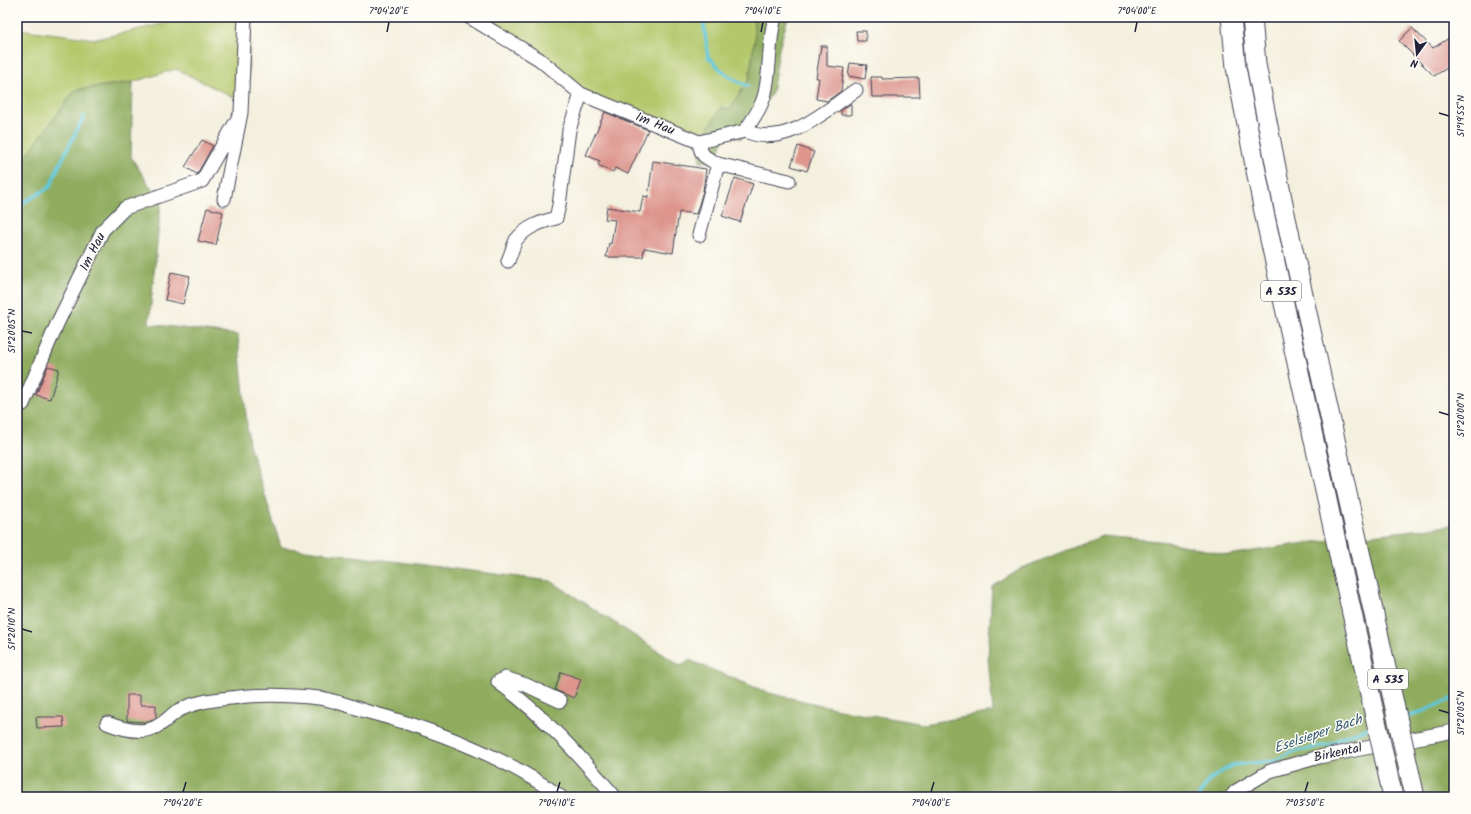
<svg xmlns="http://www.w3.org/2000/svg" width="1471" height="814" viewBox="0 0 1471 814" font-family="Kalam,sans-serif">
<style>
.green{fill:#b4c76b;stroke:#6b7453}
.forest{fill:#8fac5f;stroke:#58674d}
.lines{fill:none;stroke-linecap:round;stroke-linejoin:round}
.stream{stroke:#5ec7d9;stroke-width:3.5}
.building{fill:#dd958d}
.minor-casing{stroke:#424153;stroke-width:15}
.highway-casing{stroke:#424153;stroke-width:21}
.minor{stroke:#fff;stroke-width:13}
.highway{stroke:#fff;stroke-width:19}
.highway-bridge-casing{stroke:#424153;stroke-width:21;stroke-linecap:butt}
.highway-bridge{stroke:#fff;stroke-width:19}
.ticks{fill:none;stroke:#22223b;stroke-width:1.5}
.labels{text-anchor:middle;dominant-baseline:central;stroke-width:3;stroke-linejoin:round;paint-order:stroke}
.shield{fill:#fdfcf7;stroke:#646373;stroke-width:1}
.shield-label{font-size:12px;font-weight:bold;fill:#22223b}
.street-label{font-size:13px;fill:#22223b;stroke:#fdfcf7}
.water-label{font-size:14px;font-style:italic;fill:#375c72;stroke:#fdfcf7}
.neatline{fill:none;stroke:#22223b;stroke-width:1.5}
.ticks-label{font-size:10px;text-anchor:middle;fill:#22223b}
</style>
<rect width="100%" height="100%" fill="#fdfcf7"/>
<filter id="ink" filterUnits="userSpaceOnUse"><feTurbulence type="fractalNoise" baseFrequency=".025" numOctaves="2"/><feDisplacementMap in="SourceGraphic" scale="8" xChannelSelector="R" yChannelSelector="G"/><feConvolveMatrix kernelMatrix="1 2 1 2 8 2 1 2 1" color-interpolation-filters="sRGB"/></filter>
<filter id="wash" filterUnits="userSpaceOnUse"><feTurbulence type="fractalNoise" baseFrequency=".012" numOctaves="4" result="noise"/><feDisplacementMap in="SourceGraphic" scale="16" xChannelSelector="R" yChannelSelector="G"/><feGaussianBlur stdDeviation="0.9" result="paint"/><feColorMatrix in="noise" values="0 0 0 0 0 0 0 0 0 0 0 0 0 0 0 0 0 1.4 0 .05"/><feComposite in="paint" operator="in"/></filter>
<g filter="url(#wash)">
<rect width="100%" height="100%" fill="#f4f0de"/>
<path class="green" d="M193 17H252L247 89 237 99 176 69 133 82 75 90 17 169V29L96 39Z
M476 17H753L755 38 749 79 729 110 722 107 699 142 589 95Z"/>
<path class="forest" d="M753 17H788L779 49 772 93 741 139 727 131 715 161 700 162 699 142 721 107 729 110 749 79 755 38Z
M133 82 131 157 161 203 149 324 238 335 249 444 281 547 551 581 681 666 689 660 769 693 848 711 924 724 993 712 988 658 992 587 1022 568 1102 536 1169 542 1228 555 1298 544 1454 525V797H17V169L75 90Z"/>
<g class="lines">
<path class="stream" d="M703 17 708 57 723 72 738 82 748 86
M17 214 23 203 50 187 58 168 84 116
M1403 718 1417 714 1454 698
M1198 797 1209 780 1232 765 1274 761 1289 753 1331 744 1345 736 1372 727"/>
</g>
<g id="blocks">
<path class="building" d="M1412 28 1433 48 1454 35V64L1434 76 1399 41Z
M856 31H866V41H857Z
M821 46H827V66L844 68 841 91 827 101 816 99 819 78H816Z
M850 63 867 65 865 79 848 76Z
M871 77H882V79L919 78 920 97H872Z
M850 104H851V115H841V111Z
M605 112 648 130 628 174 615 168 613 172 598 165 600 161 586 155Z
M202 140 213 146 197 174 185 167Z
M798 146 814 152 807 171 791 166Z
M653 161 706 169 703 191 696 214 679 212 673 253 644 248 643 257H606L609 243 611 244 615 220 605 219 607 207 640 212 643 196 648 197Z
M735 178 753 184 740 222 722 216Z
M207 208 223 212 216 245 198 241Z
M171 272 190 276 183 304 165 300Z
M48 366 59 369 50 399 36 395Z
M561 672 581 679 574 698 555 690Z
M127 695H140V705H156V718L145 722 127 721Z
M36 717H63L64 727 37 728Z"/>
</g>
</g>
<g filter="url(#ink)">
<use href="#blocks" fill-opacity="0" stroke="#424153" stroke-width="1"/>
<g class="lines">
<g class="minor-casing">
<path id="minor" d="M469 17 539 59 581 94 699 142 745 131C753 119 762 107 765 93 771 68 768 42 775 17
M745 131C786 149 825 111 856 90
M699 142C701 157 705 157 718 164L789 181
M224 199 241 113 245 17
M699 235 718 164
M508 261C511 254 513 246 516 240 526 227 541 222 556 218L559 205 569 130 581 94
M23 404 57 324 103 230 125 208 202 181 241 113
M560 701 526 685 505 678 498 682C542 714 579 755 615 797
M107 723C122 729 144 736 159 725 165 722 170 716 176 712 192 702 212 700 231 698 257 694 292 695 319 698 334 700 350 706 365 711 433 729 503 755 561 797
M1231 797 1236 791 1270 771 1319 757 1454 731"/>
</g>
<g class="highway-casing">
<path id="highway" d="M1231 17 1236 67 1264 212 1341 564
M1252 17 1256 64 1284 209 1362 561"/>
</g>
<use href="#minor" class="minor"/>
<use href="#highway" class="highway"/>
<g class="highway-bridge-casing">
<path id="highway-bridge" d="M1362 561 1415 797
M1341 564 1393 797"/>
</g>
<use href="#highway-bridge" class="highway-bridge"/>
</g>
</g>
<path class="ticks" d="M387 32 389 22M761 32 763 22M1135 32 1137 22M1439 113 1449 116M22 331 32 333M1439 412 1449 415M22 629 32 632M1439 710 1449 713M183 792 186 782M557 792 560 782M931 792 934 782M1305 792 1308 782"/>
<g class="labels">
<g class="shield">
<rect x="1261" y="281" width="40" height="20" rx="3"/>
<rect x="1368" y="669" width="40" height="20" rx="3"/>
</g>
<g class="shield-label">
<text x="1281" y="291">A 535</text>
<text x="1388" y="679">A 535</text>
</g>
<g class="street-label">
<text transform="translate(655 124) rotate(22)">Im Hau</text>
<text transform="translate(93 252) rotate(-63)">Im Hau</text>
<text transform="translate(1338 753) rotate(-12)">Birkental</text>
</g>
<g class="water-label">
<text transform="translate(1318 734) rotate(-19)">Eselsieper Bach</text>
</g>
</g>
<rect width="1471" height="814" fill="none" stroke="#fdfcf7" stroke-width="44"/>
<g transform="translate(1417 54) rotate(195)" stroke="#fdfcf7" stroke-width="3" paint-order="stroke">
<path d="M0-3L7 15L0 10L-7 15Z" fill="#22223b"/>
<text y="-6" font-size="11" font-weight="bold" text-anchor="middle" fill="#22223b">N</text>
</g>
<rect x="22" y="22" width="1427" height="770" class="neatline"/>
<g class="ticks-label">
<text x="389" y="14">7°04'20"E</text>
<text x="763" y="14">7°04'10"E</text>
<text x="1137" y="14">7°04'00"E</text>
<text transform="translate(1460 116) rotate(-90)" y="4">51°19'55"N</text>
<text transform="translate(11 331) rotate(-90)" y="4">51°20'05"N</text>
<text transform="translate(1460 415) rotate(-90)" y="4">51°20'00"N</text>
<text transform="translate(11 629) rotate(-90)" y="4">51°20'10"N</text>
<text transform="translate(1460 713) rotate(-90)" y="4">51°20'05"N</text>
<text x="183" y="806">7°04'20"E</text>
<text x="557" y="806">7°04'10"E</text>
<text x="931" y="806">7°04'00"E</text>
<text x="1305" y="806">7°03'50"E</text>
</g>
</svg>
